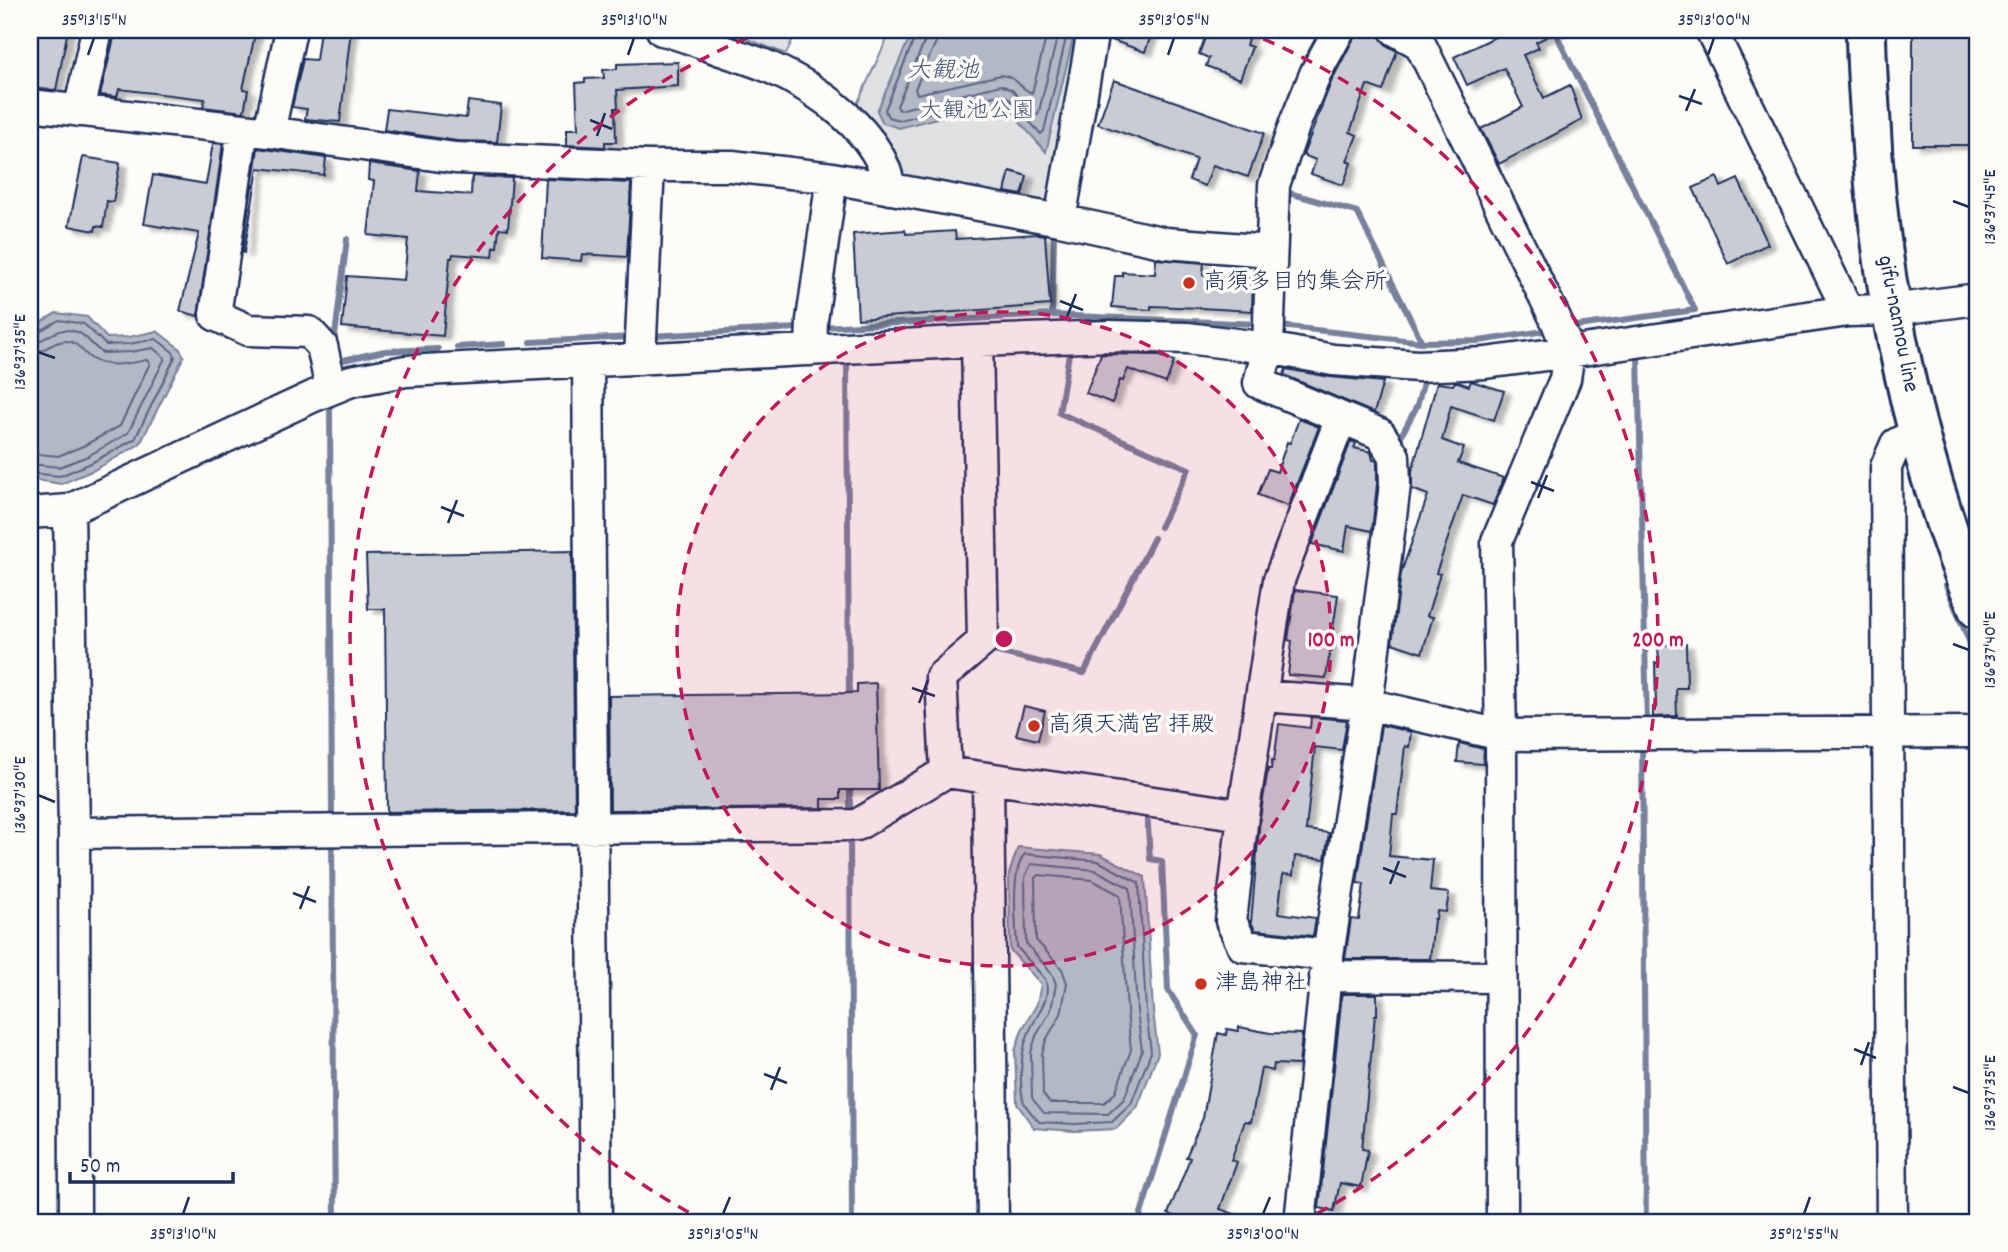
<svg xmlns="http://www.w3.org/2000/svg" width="2008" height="1252" viewBox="0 0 2008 1252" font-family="Dekko,'Klee One',sans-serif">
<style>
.green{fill:#e0e1e3;stroke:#7e88a0;stroke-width:2}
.water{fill:#b3b8c5;stroke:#76819c;stroke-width:2}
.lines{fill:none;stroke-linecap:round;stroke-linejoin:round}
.shore{stroke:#586687;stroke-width:2}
.stream{stroke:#76819c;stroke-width:6}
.building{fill:#c9ccd3;stroke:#1b2f5e;stroke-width:2;filter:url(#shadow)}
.minor-casing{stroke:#1b2f5e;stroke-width:35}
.major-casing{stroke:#1b2f5e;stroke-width:44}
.minor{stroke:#fdfcf7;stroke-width:30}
.major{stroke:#fdfcf7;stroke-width:38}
.ticks{fill:none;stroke:#1b2f5e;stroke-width:2.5}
.ring{fill:none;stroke:#c2185b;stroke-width:3.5;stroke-dasharray:12 9}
.poi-dot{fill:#c8321e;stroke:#fdfcf7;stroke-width:2.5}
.labels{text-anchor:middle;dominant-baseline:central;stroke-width:7;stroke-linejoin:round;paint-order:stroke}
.park-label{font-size:23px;fill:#4c5c7f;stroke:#fdfcf7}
.poi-label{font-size:23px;fill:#1b2f5e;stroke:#fdfcf7;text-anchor:start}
.street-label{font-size:23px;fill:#1b2f5e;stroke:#fdfcf7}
.water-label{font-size:24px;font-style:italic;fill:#49587d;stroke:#fdfcf7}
.centre{fill:#c2185b;stroke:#fdfcf7;stroke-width:3.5}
.ring-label{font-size:21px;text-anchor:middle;font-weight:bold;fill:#c2185b;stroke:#fdfcf7;stroke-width:7;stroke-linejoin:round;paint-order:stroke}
.neatline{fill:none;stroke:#1b2f5e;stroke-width:2.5}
.ticks-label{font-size:18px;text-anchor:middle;fill:#1b2f5e}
</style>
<defs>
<filter id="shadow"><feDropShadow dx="7" dy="4" stdDeviation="2" flood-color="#0004"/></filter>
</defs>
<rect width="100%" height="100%" fill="#fdfcf7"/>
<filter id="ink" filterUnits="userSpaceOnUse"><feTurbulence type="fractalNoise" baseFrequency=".0143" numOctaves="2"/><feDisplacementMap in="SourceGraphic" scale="14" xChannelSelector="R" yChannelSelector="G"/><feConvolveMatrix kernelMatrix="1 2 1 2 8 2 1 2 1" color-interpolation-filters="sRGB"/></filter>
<g filter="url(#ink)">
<path class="green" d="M724 30H797L786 54Z
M891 30H1083L1049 211 902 183 854 111Z"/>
<path class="water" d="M913 30H1075L1046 152 1001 101 899 128 883 123 877 111Z
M56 313 87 317 107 338 129 337 157 331 179 348 184 356 140 444 94 470 61 484 30 479V329Z
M1018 847 1100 854 1145 877 1153 1010 1158 1053 1137 1108 1116 1129 1074 1131 1034 1128 1017 1104 1015 1051 1022 1030 1037 1004 1041 984 1010 950 1009 874Z"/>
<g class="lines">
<path class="shore" d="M918 30 885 110 888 117 900 120 1002 94 1007 97 1041 134 1044 131 1068 30
M927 30 926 38 897 106 899 110 1001 85 1012 90 1034 114 1038 115 1059 30
M938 30 936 42 915 89 917 94 1001 75C1018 77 1020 89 1032 93L1048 30
M30 334H35L59 320 84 324 106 345 129 344 156 339 173 352 175 357 135 439 91 463 60 476 30 473
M30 343C49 342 54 324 77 332 87 335 93 348 103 353L130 352 153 348 165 358 128 433 88 456 59 467 30 464
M30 354C43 353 54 340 66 341 78 341 82 353 92 359 107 369 131 363 147 360L150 363 120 426 83 446 58 456 30 453
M1025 854 1098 861 1139 883 1146 1011 1151 1052 1131 1104 1112 1122 1074 1124 1039 1122C1034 1116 1025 1107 1023 1100 1019 1082 1021 1051 1028 1035 1034 1017 1053 999 1045 979L1017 947C1016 925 1010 869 1025 854Z
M1031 864 1095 870 1130 888 1137 1011 1142 1051 1124 1099 1108 1114 1044 1113 1032 1098 1031 1053 1036 1036 1051 1010 1056 984 1052 974 1026 943 1025 877Z
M1039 875 1092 880 1120 895 1127 1011 1131 1050 1115 1093 1104 1103H1050L1043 1094 1042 1054 1046 1040 1061 1014 1067 983 1062 969 1036 940 1035 878Z"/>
<path class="stream" d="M1554 30 1695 310 1570 327
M1289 193 1357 212 1422 342
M1052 315 1054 236
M1280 326 1422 342 1479 341 1551 330
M822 327 1052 315 1258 324
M650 336 798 328
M531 342 631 337
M334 344 347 239
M457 347 504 344
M1070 348 1059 413 1189 469 1160 527
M1632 356H1638L1647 722
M334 362 385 351 438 349
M847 362 849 700
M330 402 332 823
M1401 436 1417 406 1424 380 1430 379
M1946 585 1978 663
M987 654 990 650 1084 673 1154 538
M1642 745 1646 1222
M850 784V819
M850 835 852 1222
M332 840 335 1222
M1139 1220 1197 1035 1168 990 1162 861 1150 859 1147 811"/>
</g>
<path class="building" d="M38 30H68L56 90 30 88V74Z
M116 30H256L243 89 248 90 244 112 203 107 205 99 119 89 117 97 100 95Z
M320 30H351L340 122 305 119 307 109 292 107 303 59 316 60Z
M1110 30H1153L1145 52 1109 39Z
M1208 30H1251L1246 45 1252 47 1240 79 1206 66 1209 58 1199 54Z
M1356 30H1368L1378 33 1386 45 1397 51 1383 91 1367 85 1350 132 1357 135 1347 161 1351 163 1343 185 1311 174 1316 160 1303 155 1332 80 1354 38Z
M1493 30H1561L1536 42 1539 48 1523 55 1544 98 1570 85 1582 120 1499 164 1481 129 1523 107 1504 68 1467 85 1454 57 1497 36Z
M1913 30H1978V145H1913Z
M678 62V86L617 90 618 108H615L616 142H605V147L567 145V129H578L576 83 585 82V79L604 78 603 70 617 69V64Z
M1114 80 1264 133 1248 177 1213 165 1205 186 1189 180 1196 159 1098 124Z
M468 101 501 105 497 142 457 141 384 130 387 109 466 118Z
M213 143 223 144 198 316 180 311 199 233 144 224 153 175 206 184Z
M258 148 326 158 324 175 258 168 244 253 242 252Z
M83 157 120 163 113 202 107 201 103 227 96 226 95 231 69 226Z
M369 164 420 171 418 191 471 195 472 176 512 178 508 229 499 228 497 247H494L493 257 453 254 452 258H450L443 336 342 327 347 276 404 280 408 239 368 235 374 181 368 180Z
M1010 171 1027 176 1022 195 1005 192Z
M1717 177 1721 187 1738 179 1768 244 1728 264 1693 188Z
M546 179 631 183 627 257 582 254 581 261 542 258Z
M905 230 906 234 955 231 956 239 1038 234 1045 235 1050 305 858 319 853 234Z
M1156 259 1204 263 1203 275 1253 278 1252 311 1201 308 1151 306V310L1112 307 1115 276H1122V272L1155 274Z
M1101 354 1157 355 1174 361 1166 383 1128 369 1123 381 1120 380 1112 403 1086 393Z
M1286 369 1330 377 1383 382 1374 413 1284 375Z
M1471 381 1504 391 1494 420 1451 406 1442 440 1464 448 1458 463 1504 478 1493 505 1463 495 1436 573 1440 574 1427 616 1433 617 1422 653 1392 643 1401 573 1428 495 1412 489V471L1437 383 1453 385 1455 382H1458L1469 386Z
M1299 419 1319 427 1288 506 1258 495 1268 469 1277 472 1287 442 1290 443Z
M1351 441 1356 443 1354 448 1371 452 1373 460 1377 461V484L1372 531 1348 526 1344 551 1312 544Z
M572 551 575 810 387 812 385 609H368L366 555Z
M1295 590 1338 595 1326 678 1288 675 1292 641 1288 640Z
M1686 644 1687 688H1676L1677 716 1653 717V707H1656L1655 663H1659L1658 645Z
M876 683 879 790H840V799H822V808L610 810 609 696 857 693V684Z
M1024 706 1045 711 1038 740 1016 735Z
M1311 717 1347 720 1342 750 1315 747 1306 830 1329 833 1325 859 1295 856 1293 875 1283 874 1278 913 1316 918 1313 936 1255 930 1251 922 1260 818 1268 769H1271L1272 760 1274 761 1279 724 1310 728Z
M1381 725 1411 732 1409 747 1405 746 1397 814H1393L1389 856 1433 860 1430 891 1449 893 1446 912 1437 911 1436 919H1434L1430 959H1345L1351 919 1359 920 1364 884 1357 883Z
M1459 743 1484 749 1483 764 1457 762Z
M1342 994H1377V1015H1375L1362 1149 1368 1150 1361 1187 1340 1183 1334 1211 1319 1208Z
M1239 1027 1270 1033 1302 1034 1299 1065 1274 1064 1273 1071 1261 1068 1251 1122 1245 1121 1231 1160 1237 1162 1220 1209 1251 1220 1250 1222H1190L1168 1214 1190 1158 1186 1157 1203 1118 1218 1033 1226 1035 1227 1029 1238 1031Z"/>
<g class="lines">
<g class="minor-casing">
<path id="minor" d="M662 30C681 34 699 42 718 49 735 55 753 60 769 67 817 88 882 133 890 189
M1395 30 1420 44 1556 320 1569 352 1565 379 1497 541 1501 735 1502 1222
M1711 30 1848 311 1891 310 1978 299
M30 105 269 132 455 158 649 166H732L832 178 1060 220 1166 243 1271 251
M79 111 97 30
M243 129 215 315 248 330 309 332 322 346 331 389
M269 132 291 30
M1060 220 1093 30
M811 350 812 320 832 178
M640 359 649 166
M588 362 596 1222
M69 510 74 833 75 1222
M30 513 69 510 314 396 351 381 406 371 977 341 1110 336 1187 338 1268 348 1333 360 1418 366 1485 363 1569 352 1848 311
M1262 696 1367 704 1501 735 1978 732
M946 772 941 677 983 641 977 341
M988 779 993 1222
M74 833 857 825 946 772 1243 815
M1328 955 1243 946 1231 921 1243 815 1279 580 1341 418
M1325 976 1501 977
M1300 1222 1328 955 1367 704 1395 485 1394 456 1380 434 1259 383 1268 348 1274 185 1295 123 1316 72 1339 30
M1892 1222 1886 467 1896 444 1919 432"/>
</g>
<g class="major-casing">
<path id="major" d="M1866 30C1866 58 1868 86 1870 114 1878 283 1913 453 1978 609"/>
</g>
<use href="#minor" class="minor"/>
<use href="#major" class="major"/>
</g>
</g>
<path class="ticks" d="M88 55 94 38M628 55 634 38M1168 55 1174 38M1708 55 1714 38M1679 96 1702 104M1686 111 1695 89M590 120 612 129M597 136 605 113M1953 201 1969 207M1060 301 1083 310M1067 317 1076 294M38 352 55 358M1531 482 1554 491M1538 498 1547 475M441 507 464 516M448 523 457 500M1953 644 1969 650M912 688 935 696M919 703 928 680M38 795 55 802M1383 868 1406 877M1390 884 1399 861M293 893 316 902M300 909 309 886M1854 1049 1876 1058M1861 1065 1869 1042M764 1074 787 1083M1953 1087 1969 1093M771 1090 780 1067M183 1214 189 1197M723 1214 730 1197M1263 1214 1270 1197M1804 1214 1810 1197"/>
<circle cx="1004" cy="639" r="327" fill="#c2185b" fill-opacity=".12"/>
<g class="ring">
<circle cx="1004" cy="639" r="327"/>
<path d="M707 1222A654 654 0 0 1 764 31M1244 31A654 654 0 0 1 1301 1222"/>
</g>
<g class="poi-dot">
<circle cx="1189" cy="283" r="7"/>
<circle cx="1034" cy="726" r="7"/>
<circle cx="1201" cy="984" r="7"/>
</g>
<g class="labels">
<g class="park-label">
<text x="977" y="112">大観池公園</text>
</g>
<g class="poi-label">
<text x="1203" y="283">高須多目的集会所</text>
<text x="1048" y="726">高須天満宮 拝殿</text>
<text x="1215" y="984">津島神社</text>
</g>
<g class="street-label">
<text transform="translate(1897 324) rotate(79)">gifu-nannou line</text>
</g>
<g class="water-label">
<text x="943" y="72">大観池</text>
</g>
</g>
<circle cx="1004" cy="639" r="10" class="centre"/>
<g class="ring-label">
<text x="1331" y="646">100 m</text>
<text x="1658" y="646">200 m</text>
</g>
<rect width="2008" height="1252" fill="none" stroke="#fdfcf7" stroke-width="77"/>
<path d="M70 1172v10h163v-10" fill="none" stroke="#1b2f5e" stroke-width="3.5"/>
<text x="80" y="1172" font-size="21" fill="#1b2f5e" stroke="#fdfcf7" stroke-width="5" paint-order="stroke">50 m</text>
<rect x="38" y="38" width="1931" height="1176" class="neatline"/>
<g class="ticks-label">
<text x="94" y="25">35°13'15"N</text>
<text x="634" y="25">35°13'10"N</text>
<text x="1174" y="25">35°13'05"N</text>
<text x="1714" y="25">35°13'00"N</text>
<text transform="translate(1989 207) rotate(-90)" y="6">136°37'45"E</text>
<text transform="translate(19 352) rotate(-90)" y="6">136°37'35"E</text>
<text transform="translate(1989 650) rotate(-90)" y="6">136°37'40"E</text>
<text transform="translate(19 795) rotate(-90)" y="6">136°37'30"E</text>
<text transform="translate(1989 1093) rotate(-90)" y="6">136°37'35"E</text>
<text x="183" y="1239">35°13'10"N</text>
<text x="723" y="1239">35°13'05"N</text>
<text x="1263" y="1239">35°13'00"N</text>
<text x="1804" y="1239">35°12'55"N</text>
</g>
</svg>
